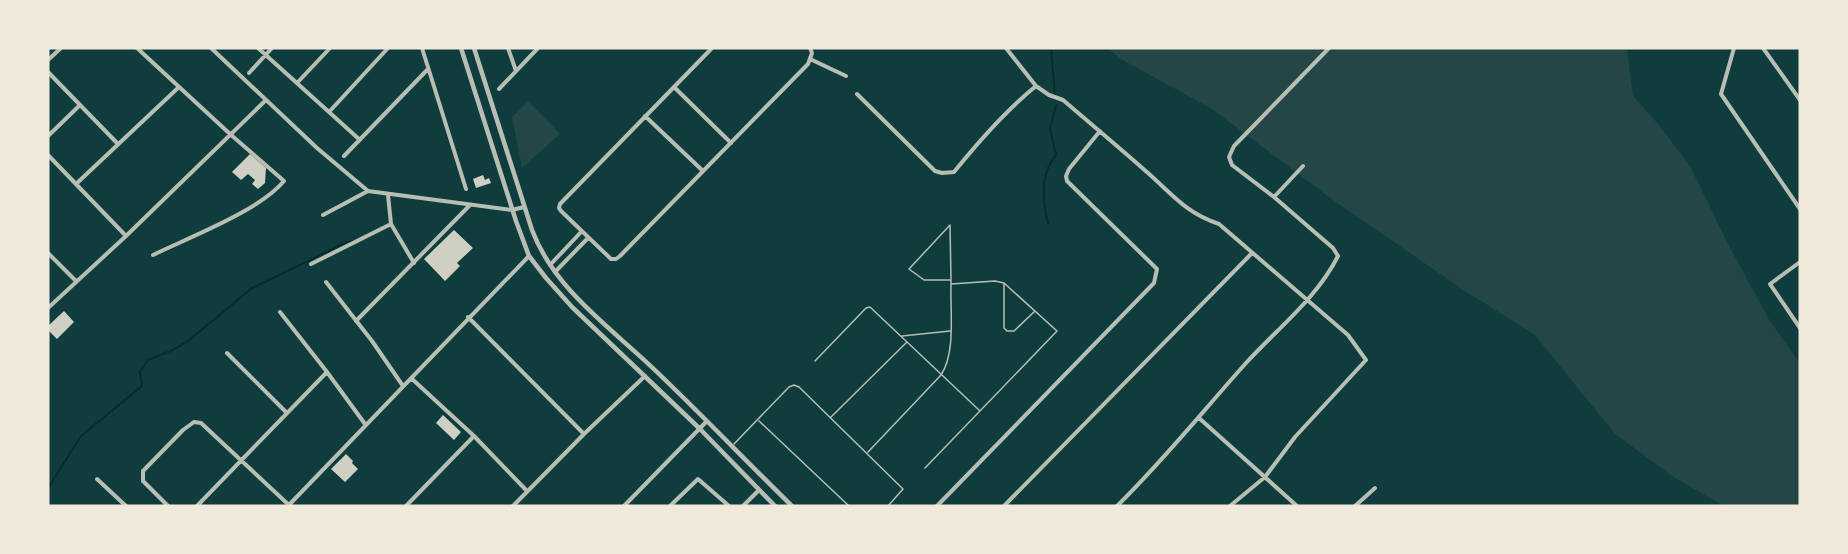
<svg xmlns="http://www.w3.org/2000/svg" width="1848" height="554" viewBox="0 0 1848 554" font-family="'IBM Plex Sans',sans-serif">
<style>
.green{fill:#244646}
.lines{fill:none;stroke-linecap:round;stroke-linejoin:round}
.stream{stroke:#0a2a2b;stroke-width:2}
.building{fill:#cfcfc3}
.service{stroke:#b8beb3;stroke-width:1.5}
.minor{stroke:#b8beb3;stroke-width:4}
.tertiary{stroke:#b8beb3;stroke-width:4.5}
</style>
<rect width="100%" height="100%" fill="#0f3d3e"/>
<path class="green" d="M1107 48H1627L1633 96 1659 125 1690 166 1726 240 1768 318 1800 364V506H1724L1675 478 1615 434 1535 335 1465 291 1333 200 1212 109 1121 59Z
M528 101 560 134 522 168 512 117Z"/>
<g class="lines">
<path class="stream" d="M1051 48 1055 96
M1048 224C1043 201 1039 175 1056 155L1050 128 1056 106
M48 488 81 436 142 386 140 371 148 360 173 350 188 341 252 288 345 243 353 241"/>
</g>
<path class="building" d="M250 154 266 168 265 183 258 189 252 184 255 180 248 174 241 180 232 172Z
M483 175 485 180 489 178 491 183 476 188 473 179Z
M454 230 473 248 457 263 460 266 445 281 424 259Z
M64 311 74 322 57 339 48 330V326Z
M443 415 461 432 454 440 436 423Z
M346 454 353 461 352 463 358 469 345 482 331 469Z"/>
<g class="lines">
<path class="service" d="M1004 283V328L1007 331H1014L1035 311
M902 336 950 331
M815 361 866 308 870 307 980 411
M831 417 907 342
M759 421 849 506
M734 444 789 387 794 385 799 387 903 489 888 506
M868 452 941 375C956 353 950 311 951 284V280L950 225 909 269 924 280H951
M925 468 1057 331 1004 283 995 281 951 284"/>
<path class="minor" d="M137 48 230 134 284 181C259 211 190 237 153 255
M211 48 317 148 368 191 512 210 524 207
M258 48 360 140
M422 48 466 189
M508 48 516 71
M712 48 560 204 559 208 561 211 611 259H616L620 256 808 64 812 53 810 48
M1006 48 1036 86
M1734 48 1721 94 1800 209
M1763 48 1800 100
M810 59 846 76
M48 60 61 48
M48 72 118 144
M249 73 272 48
M297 83 330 48
M674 87 731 143
M499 89 538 48
M857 94 935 171 942 173 954 172C979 141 1005 111 1036 86L1049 95 1063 100C1091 124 1120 148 1148 173 1173 195 1186 213 1219 224L1348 335 1366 360 1295 437 1265 477 1230 506
M329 112 388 48
M645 116 703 171
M48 136 80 105
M48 155 126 236
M344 156 428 69
M76 184 179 87
M388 195 391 224 414 263
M1274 197 1303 166
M323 215 368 191
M48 253 76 281
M1800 262 1770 284 1800 328
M311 264 391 224
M550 265 582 231
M555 272 588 238
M326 282 372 341 403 386
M48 308 126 236 266 100
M280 312 327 372 365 424
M468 317 584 434
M356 321 470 205
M227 353 287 413
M411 378 474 436 527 491
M1199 418 1297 506
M97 479 126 506
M168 506 143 481V471L183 430 194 422 201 423 290 506
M197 506 327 372
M288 506 529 256
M406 506 474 436
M513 506 584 434 645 376
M624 506 706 422
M670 506 698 479 729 506
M743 506 759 490
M937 506 1154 283 1157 269 1067 181 1066 176 1069 169 1100 131
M1004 506 1252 253
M1117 506C1163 461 1203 411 1246 363 1277 329 1317 298 1338 256L1333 248 1274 197 1232 165 1229 157 1234 146 1329 48
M1355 506 1375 488"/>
<path class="tertiary" d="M461 48 516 221 529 256 546 278 572 307 699 428 775 506
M474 48 532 230C555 291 613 329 658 373 704 417 747 462 792 506"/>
</g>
<rect width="1848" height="554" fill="none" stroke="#f1e9da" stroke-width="99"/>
</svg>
